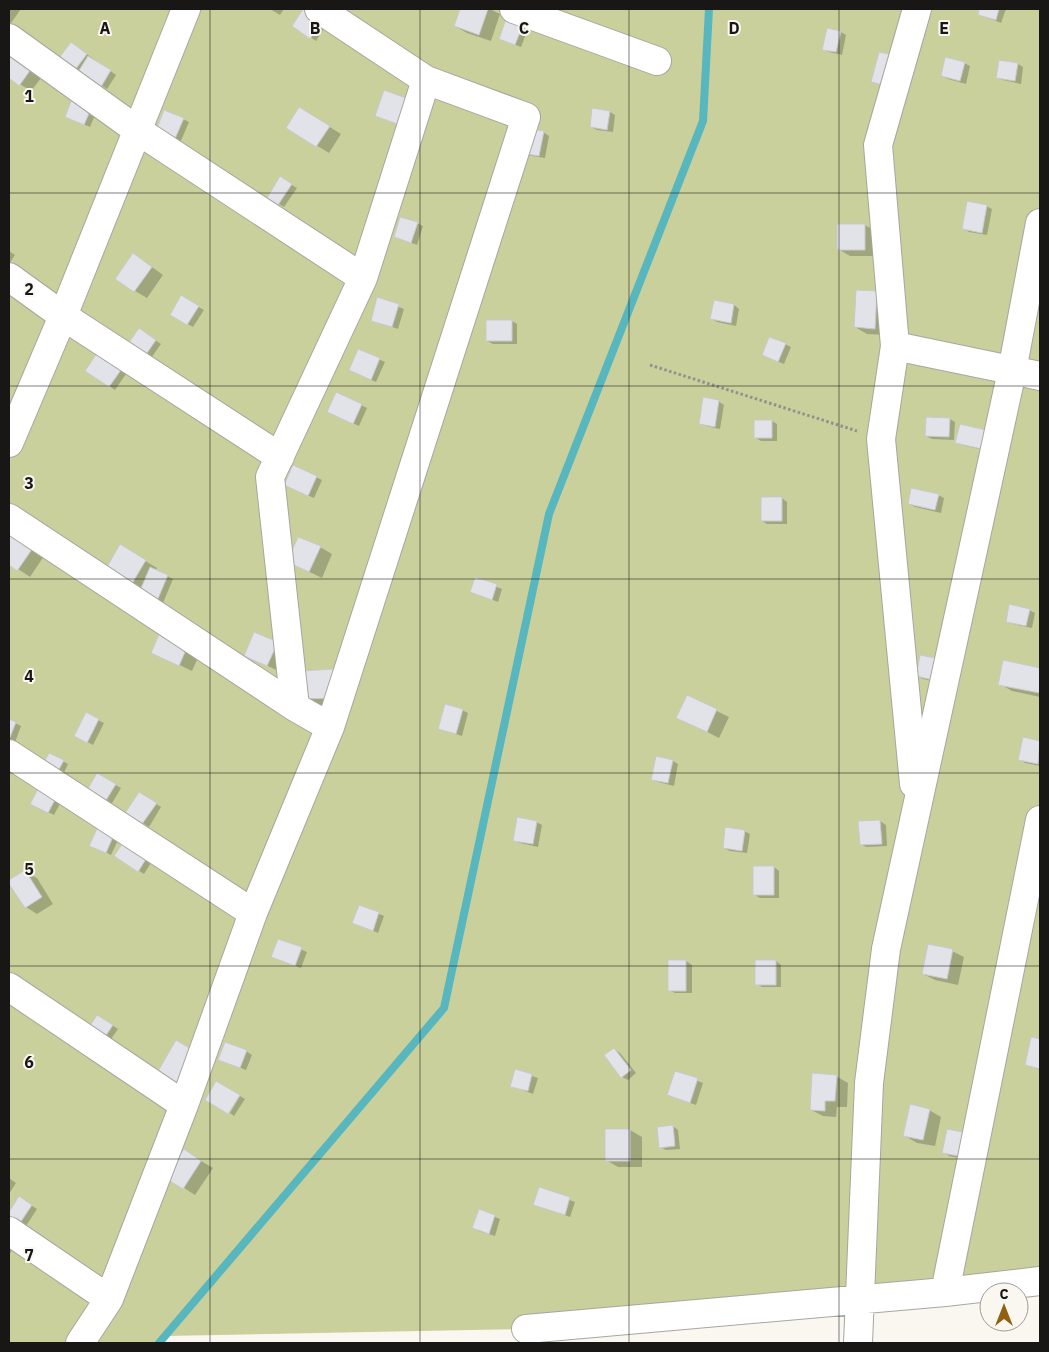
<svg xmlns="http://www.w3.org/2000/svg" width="1049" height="1352" viewBox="0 0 1049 1352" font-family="'IBM Plex Sans',sans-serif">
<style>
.green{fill:#c9d09b}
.shadow{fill:#0003}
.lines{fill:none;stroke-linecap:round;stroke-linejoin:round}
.stream{stroke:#58b6be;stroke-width:8}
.building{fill:#e2e2e9;stroke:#c9c9cf}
.minor-casing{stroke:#a8a6a0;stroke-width:30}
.path{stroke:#93918d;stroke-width:3;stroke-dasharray:2.5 2.5;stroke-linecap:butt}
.minor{stroke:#fff;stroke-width:28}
.grid{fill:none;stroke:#181715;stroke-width:1;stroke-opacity:0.55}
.grid-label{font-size:16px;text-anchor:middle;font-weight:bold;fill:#181715;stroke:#faf7f1;stroke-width:4;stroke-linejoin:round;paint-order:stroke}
</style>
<rect width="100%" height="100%" fill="#faf7f1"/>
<path class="green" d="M9 9H1040V1281L526 1329 165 1336 159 1343H9Z"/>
<path class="shadow" d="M9 9H21L11 23 9 21Z
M270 9H284L280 15Z
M461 9H490L500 14 491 41 467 33 455 26Z
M981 9H1006L1001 23 979 14Z
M508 17 529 26 521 47 500 39Z
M327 24 316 41 293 26Z
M841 32 846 35 842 55 829 52 824 49Z
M77 47 116 75 107 89 76 69Z
M9 52 45 73 31 91 9 77Z
M1000 61 1018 64 1023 67 1021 84 1003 80 997 77Z
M964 63 970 66 966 84 948 79 942 76Z
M98 108 90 127 66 117Z
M610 112 615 115 613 132 597 130 591 127Z
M312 116 341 134 329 153 288 128Z
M183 119 189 122 180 143 162 136Z
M543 132 549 136 545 158 526 155Z
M280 178 297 188 284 207 268 197Z
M986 206 992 209 987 235 969 232 963 228Z
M417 223 423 226 417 245 396 237Z
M865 225 877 232 876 256H850L838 249Z
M9 251 15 255 9 264Z
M145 262 163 275 147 298 135 291Z
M877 292 887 335 867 334 855 327Z
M181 297 204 310 193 327 171 315Z
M378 299 404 309 398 329 372 320Z
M715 302 734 305 739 309 736 326 717 322 712 319Z
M512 321 517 324V344H493L487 341Z
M145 333 161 344 151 358 146 355Z
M785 344 791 347 784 364 769 358Z
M359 350 385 362 376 382 356 373Z
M103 358 126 374 115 390 109 386Z
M718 401 724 405 720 429 706 426 700 423Z
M361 405 367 408 359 426 334 415Z
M950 419 955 422 954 440 932 439 926 436Z
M772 421 777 424V441H761L756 438Z
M991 434 987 451 962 445 957 442Z
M316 477 322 480 314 498 291 488Z
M938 495 944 498 941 513 915 507 909 504Z
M782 498 787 502V524H767L762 521Z
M9 527 46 553 30 577 9 563Z
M120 546 157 568 156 570 173 579 163 603 146 595 105 571Z
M320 547 332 554 322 578 289 562Z
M476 579 502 589 498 602 472 592Z
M1029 610 1035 613 1032 628 1013 624 1007 621Z
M160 634 200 653 192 671 152 652Z
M278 643 280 672 246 655Z
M941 660 942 683 923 679 917 676Z
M1004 662 1040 669V697L1012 691 1000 684Z
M346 677 347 704 314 705 302 698Z
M688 697 729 717 719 738 678 717Z
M462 710 468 713 462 736 440 729Z
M86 714 104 723 93 745 76 736Z
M9 720 21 726 14 745 9 743Z
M1024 739 1040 742V766L1025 763 1020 759Z
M50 754 68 764 61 779Z
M673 761 678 764 674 786 658 782 652 779Z
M97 775 121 788 111 805 88 792Z
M40 788 62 800 54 815 37 807Z
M140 793 161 807 149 827 127 813Z
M880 821 886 825 887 846 866 847 861 844Z
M536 822 542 825 538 847 520 843 514 840Z
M744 831 750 834 747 853 730 851 724 848Z
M121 834 111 855 91 845Z
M116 856 154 858 144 874Z
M774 867 779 871V898H760L755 895Z
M25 872 37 878 53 904 37 914 26 907 9 882Z
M360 906 384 916 378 933 354 923Z
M278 940 307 952 301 968 272 957Z
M952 951 964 957 958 985 935 980 923 974Z
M669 961H686L692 965V993H675L669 990Z
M776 961 781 965V987H762L757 984Z
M103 1019 118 1029 109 1042 104 1039Z
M1032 1038 1040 1040V1070L1027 1065Z
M614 1049 620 1053 636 1073 628 1080 622 1077Z
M246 1051 252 1055 246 1070 220 1060Z
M516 1071 538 1078 533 1094 512 1086Z
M676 1072 703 1083 696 1105 668 1095Z
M836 1076 848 1083 847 1107H837L836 1117 823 1116 811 1110Z
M240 1096 245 1099 234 1116 230 1113Z
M929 1110 941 1117 935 1146 917 1143 905 1136Z
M673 1126 678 1130 680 1149 666 1150 660 1147Z
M606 1130H630L642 1137V1167H618L606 1160Z
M948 1130 969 1160 949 1156 944 1152Z
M196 1158 213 1168 195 1195 184 1188Z
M9 1178 16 1183 9 1194Z
M540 1189 575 1202 570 1217 535 1204Z
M20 1198 37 1209 26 1226 9 1215Z
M479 1211 500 1219 495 1236 479 1231Z
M9 1236 18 1242 9 1255Z"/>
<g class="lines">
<path class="stream" d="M159 1343 444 1008 549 514 703 121 709 9"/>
</g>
<path class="building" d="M303 9H306L322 20 310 39 292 26Z
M460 9H488L479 35 454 26Z
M979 9H999L996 20 978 15Z
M507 16 524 22 515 45 499 39Z
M827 28 841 31 836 52 822 50Z
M71 42 87 54 75 70 59 58Z
M9 50 34 65 19 86 9 78Z
M879 52 894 55 887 86 871 82Z
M88 56 111 70 101 87 78 72Z
M945 57 965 62 960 81 941 76Z
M999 60 1018 63 1015 81 996 78Z
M384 90 406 98 397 124 375 116Z
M73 96 93 104 84 125 65 117Z
M299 107 330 126 316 147 286 128Z
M592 108 610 111 607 130 590 127Z
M164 110 184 118 174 141 155 133Z
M524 128 544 131 539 156 519 153Z
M280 176 292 184 278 205 267 198Z
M967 201 987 205 982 233 962 229Z
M400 217 418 222 411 243 394 237Z
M837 224H865V250H837Z
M133 253 152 267 134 292 115 279Z
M856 290 877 291 875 329 854 327Z
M181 295 199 306 187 325 170 315Z
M377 297 399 304 392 327 371 321Z
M714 300 734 304 731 323 710 319Z
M486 320H512V341H486Z
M139 328 156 340 145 356 128 344Z
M769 337 786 343 778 362 762 355Z
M358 349 380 358 371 380 349 370Z
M97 353 121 370 109 387 85 371Z
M336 392 362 404 353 424 327 412Z
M703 397 719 400 715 427 699 424Z
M926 417 950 418 949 437 925 436Z
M754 420H772V438H754Z
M960 424 986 430 982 449 955 443Z
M293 465 317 476 308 496 284 485Z
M911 488 939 494 935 510 908 504Z
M761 497H782V521H761Z
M9 526 35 545 17 571 9 565Z
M298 537 321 546 309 572 287 562Z
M120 544 146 560 130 587 104 572Z
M150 567 168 575 157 601 139 593Z
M475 577 497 584 492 600 470 592Z
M1009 604 1030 609 1026 626 1006 622Z
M160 632 188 645 179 666 151 653Z
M254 632 278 642 267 666 244 656Z
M920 655 941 659 937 681 916 676Z
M1003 660 1040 668V693L998 685Z
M334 669 335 698 301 699 300 671Z
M687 695 717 709 707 732 676 718Z
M445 704 463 709 456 734 438 729Z
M86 712 99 719 87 743 74 736Z
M9 719 16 722 9 740Z
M1023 737 1040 741 1038 764 1018 760Z
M49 753 64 760 55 777 40 770Z
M656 756 673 760 668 783 651 780Z
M97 773 116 784 105 802 86 792Z
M39 787 57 796 48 813 30 804Z
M139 792 157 803 142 824 125 813Z
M517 817 537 821 533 844 513 841Z
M880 820 882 844 860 845 858 821Z
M100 822 116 830 106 853 89 846Z
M725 827 745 830 742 851 723 848Z
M126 838 149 854 138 872 114 856Z
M753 866H774V895H753Z
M25 870 42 897 25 908 9 884V880Z
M359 905 379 912 373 931 352 923Z
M278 939 302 947 295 966 271 957Z
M928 944 953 949 947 979 922 974Z
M668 960H686V991H668Z
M755 960H776V985H755Z
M97 1015 113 1025 103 1040 87 1030Z
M1031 1037 1040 1039V1069L1025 1065Z
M176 1040 196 1052 177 1084 157 1073Z
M225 1042 247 1050 240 1068 218 1060Z
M614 1048 631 1070 621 1078 604 1055Z
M515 1069 532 1074 528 1091 510 1087Z
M675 1071 698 1078 690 1103 667 1095Z
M812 1073 837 1075 835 1101H825V1111L810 1110Z
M216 1081 240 1095 228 1114 205 1100Z
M910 1104 930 1109 923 1140 903 1136Z
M673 1125 675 1146 659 1148 657 1127Z
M605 1129H630V1161H605Z
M947 1129 968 1133 964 1157 942 1153Z
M184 1149 201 1161 183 1189 165 1178Z
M539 1187 570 1197 565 1215 533 1205Z
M19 1196 32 1205 20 1223 9 1216V1212Z
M479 1209 495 1215 489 1234 472 1228Z"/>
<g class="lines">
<g class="minor-casing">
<path id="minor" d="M514 9 657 61
M9 38 137 130 363 278
M9 277 63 316 280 457
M895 346 1040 376
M9 443 63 316 186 9
M9 518 295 707 330 727
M295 707 270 477 363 278 426 80
M9 754 253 913
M914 784 881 439 895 346 878 145 917 9
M9 987 184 1105
M9 1231 109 1299
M945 1292 1040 820
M526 1329 945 1292 1040 1281
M80 1343 109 1299 184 1105 253 913 330 727 526 117 426 80 319 9
M858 1343 869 1083 886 949 1012 371 1040 223"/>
</g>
<path class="path" d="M650 365 857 431"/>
<use href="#minor" class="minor"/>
</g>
<path class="grid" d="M210 9V1343M420 9V1343M629 9V1343M839 9V1343M9 193H1040M9 386H1040M9 579H1040M9 773H1040M9 966H1040M9 1159H1040"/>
<g class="grid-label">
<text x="105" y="34">A</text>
<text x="315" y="34">B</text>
<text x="524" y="34">C</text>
<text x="734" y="34">D</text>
<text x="944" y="34">E</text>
<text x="29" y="102">1</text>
<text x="29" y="295">2</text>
<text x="29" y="489">3</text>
<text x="29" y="682">4</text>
<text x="29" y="875">5</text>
<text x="29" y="1068">6</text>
<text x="29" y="1261">7</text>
</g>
<rect width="1049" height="1352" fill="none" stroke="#181715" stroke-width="20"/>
<g transform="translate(1004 1307)"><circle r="24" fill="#faf7f1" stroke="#a09d99"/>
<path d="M0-4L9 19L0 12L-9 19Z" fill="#926011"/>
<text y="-8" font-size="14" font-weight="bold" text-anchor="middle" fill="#181715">С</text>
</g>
</svg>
